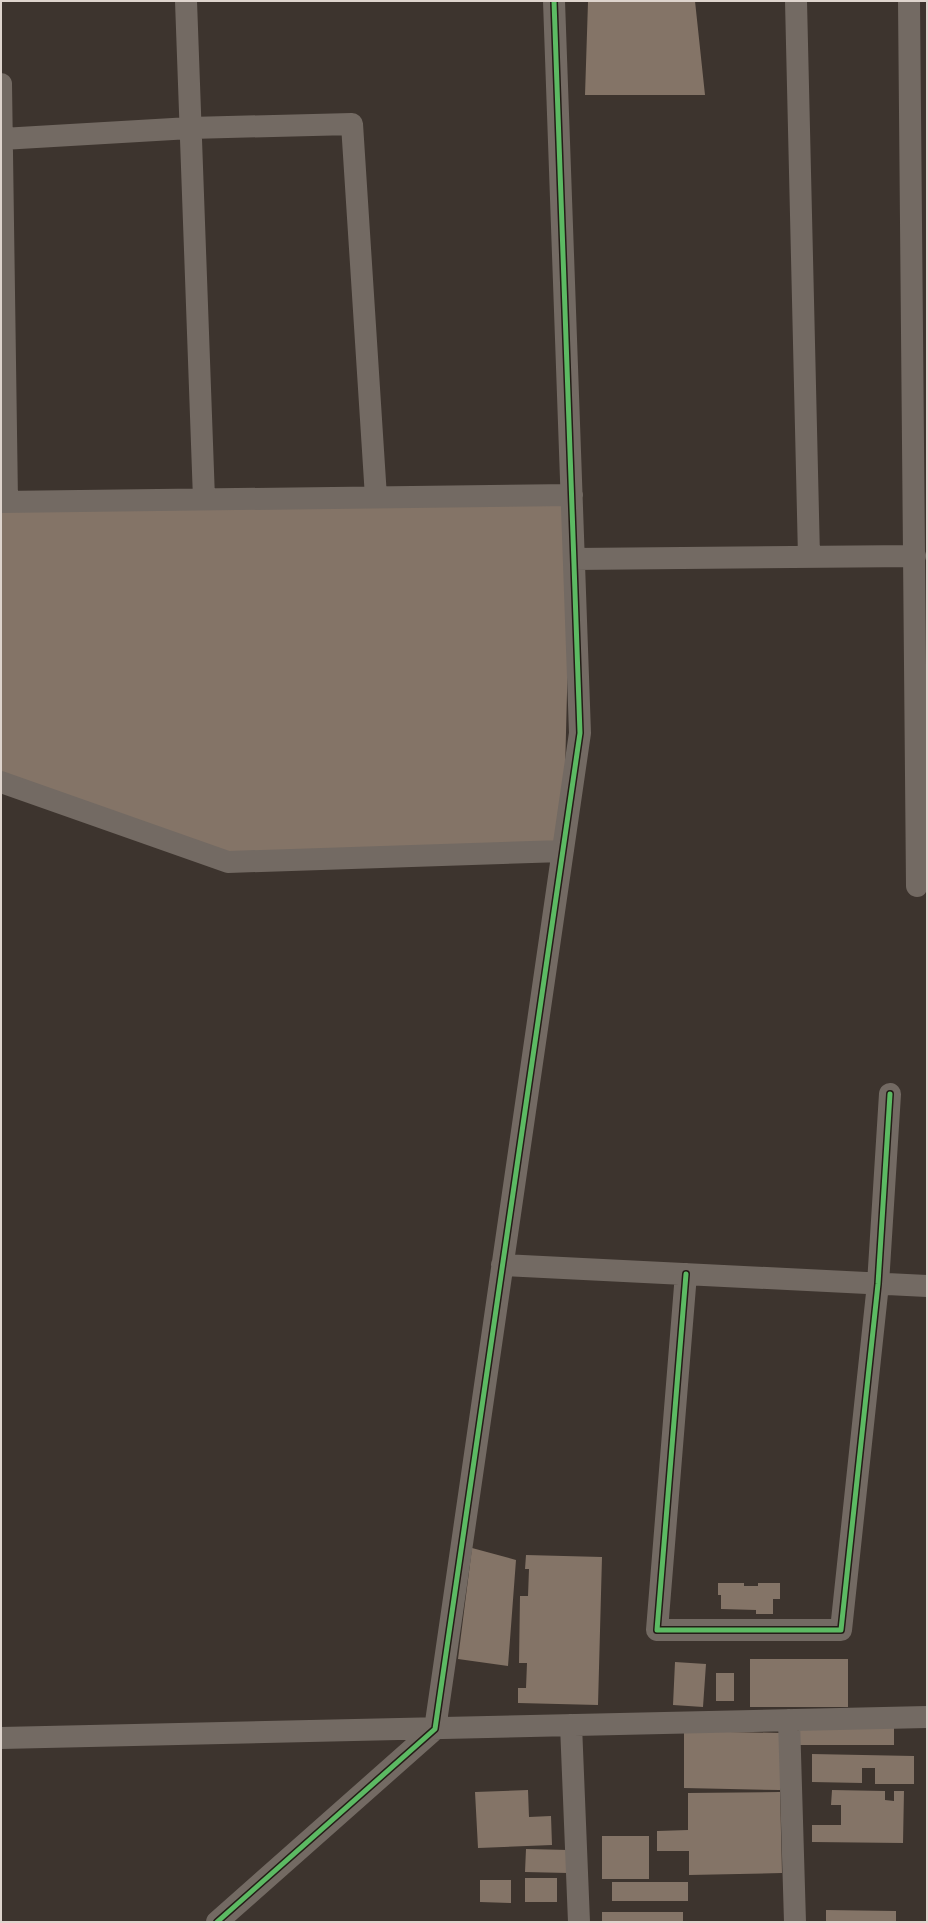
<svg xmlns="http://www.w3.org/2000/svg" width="928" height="1923" viewBox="0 0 928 1923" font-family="Ubuntu,sans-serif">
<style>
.building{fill:#847467}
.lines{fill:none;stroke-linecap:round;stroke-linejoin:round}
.minor{stroke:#736a63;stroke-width:22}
.cycleway-casing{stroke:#241d17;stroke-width:8}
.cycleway{stroke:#5cba63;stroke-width:5}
</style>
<rect width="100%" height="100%" fill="#3d342e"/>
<path class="building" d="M608 1H695L705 95H585L588 2Z
M572 495 563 851 228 862 1 782V502Z
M472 1548 516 1560 508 1666 458 1659Z
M526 1555 602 1557 598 1705 518 1703V1688H526L527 1663H519L520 1596H528L529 1569H525Z
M718 1583H744V1586H758V1583H780V1599H773V1614H756V1610L721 1609V1595H718Z
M750 1659H848V1707H750Z
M675 1662 706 1664 703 1707 673 1705Z
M716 1673H734V1701H716Z
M799 1727H894V1745H799Z
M684 1731 781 1733 780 1790 684 1788Z
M812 1754 914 1756V1784H875V1768H862V1783L812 1782Z
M528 1790 529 1817 551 1816 552 1845 478 1848 475 1792Z
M832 1790 885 1791V1800L894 1801V1791H904L903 1843 812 1842V1825H841V1805H831Z
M780 1792 782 1873 689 1875V1851H657V1831L688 1830V1793Z
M602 1836H649V1879H602Z
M526 1849 568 1850V1873L525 1872Z
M525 1878H557V1902H525Z
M480 1880H511V1903L480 1902Z
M612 1882H688V1901H612Z
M826 1910 896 1911V1922H826Z
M602 1912H683V1922H602Z"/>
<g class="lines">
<path class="minor" d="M186 1 204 499
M796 1 809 557
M909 1 917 886
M1 84 7 501
M2 139 190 128 352 124 376 497
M1 502 572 495
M574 559 915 556
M1 782 228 862 563 851
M502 1265 927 1286
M686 1274 657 1630H841L878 1284 890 1094
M789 1720 795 1922
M571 1725 579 1922
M1 1738 927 1717
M217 1922 435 1729 580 733 554 1"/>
<g class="cycleway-casing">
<path id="cycleway" d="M686 1274 657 1630H841L878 1284 890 1094
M217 1922 435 1729 580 733 554 1"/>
</g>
<use href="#cycleway" class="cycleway"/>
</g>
<rect width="928" height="1923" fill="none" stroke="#ded4cd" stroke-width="4"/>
</svg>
